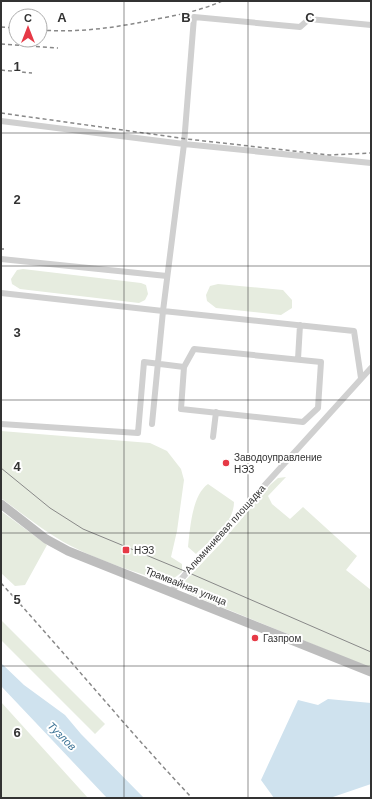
<svg xmlns="http://www.w3.org/2000/svg" width="372" height="799" viewBox="0 0 372 799" font-family="Helvetica,sans-serif">
<style>
.green{fill:#e6ecdf}
.water{fill:#cfe2ee}
.lines{fill:none;stroke-linecap:round;stroke-linejoin:round}
.stream{stroke:#cfe2ee;stroke-width:1.5}
.minor{stroke:#d0d0d0;stroke-width:6}
.secondary{stroke:#bdbdbd;stroke-width:9}
.tram{stroke:#888;stroke-width:1}
.rail{stroke:#888;stroke-width:1.5;stroke-dasharray:4 3;stroke-linecap:butt}
.grid{fill:none;stroke:#333;stroke-width:1;stroke-opacity:0.55}
.poi-dot{fill:#e63946;stroke:#fff;stroke-width:1.5}
.labels{text-anchor:middle;dominant-baseline:central;stroke-width:4;stroke-linejoin:round;paint-order:stroke}
.poi-label{font-size:10px;fill:#333;stroke:#fff;text-anchor:start}
.street-label{font-size:10px;fill:#333;stroke:#fff}
.water-label{font-size:11px;font-style:italic;fill:#3f7597;stroke:#fff}
.grid-label{font-size:13px;text-anchor:middle;font-weight:bold;fill:#333;stroke:#fff;stroke-width:4;stroke-linejoin:round;paint-order:stroke}
</style>
<rect width="100%" height="100%" fill="#fff"/>
<path class="green" d="M23 269 141 283 146 285 148 294 145 300 139 303 20 289 12 284 11 279 17 270Z
M218 284 283 290 292 300V308L281 315 216 308 207 301 206 295 210 286Z
M1 431 150 443 167 451 181 469 184 480 177 531 171 557 182 564V572L168 583C136 572 102 562 71 546 46 533 24 515 1 498Z
M286 477 268 496 272 504 290 519 303 507 357 556 346 570 371 590V668L190 594 184 588 185 581 222 542 270 485 278 478Z
M208 484 234 502C234 524 210 540 196 554L188 547C190 529 192 495 208 484Z
M1 511 47 545 25 585 15 586 1 573Z
M1 620 105 724 95 734 1 640Z
M1 702 88 798H1Z"/>
<path class="water" d="M1 663 24 685 65 715 81 734 144 798H107L1 686Z
M328 699 371 703V784L330 798H274L261 780 298 700 318 705Z"/>
<g class="lines">
<path class="stream" d="M369 798 371 797"/>
<path class="minor" d="M1 121 184 144 194 17 300 27 309 19 371 25
M1 259 167 276
M1 293 163 311 152 424
M298 359 300 325
M361 378 354 331 163 311 184 144 371 163
M1 424 138 433 144 362 184 367 181 409 303 422 318 408 321 362 194 349 184 367
M213 437 216 412
M171 592 196 561 371 368"/>
<path class="secondary" d="M1 504 46 539 68 551 371 672"/>
<path class="tram" d="M1 468 50 508 83 529 187 572 371 652"/>
<path class="rail" d="M1 27 16 28
M40 30C84 33 119 27 162 18 183 14 202 10 222 1
M1 44 58 48
M1 70 32 73
M1 113 187 139 329 155 371 153
M1 249H4
M1 583C66 654 126 728 192 798"/>
</g>
<path class="grid" d="M124 1V798M248 1V798M1 133H371M1 266H371M1 400H371M1 533H371M1 666H371"/>
<g class="poi-dot">
<circle cx="226" cy="463" r="4"/>
<rect x="122" y="546" width="8" height="8" rx="2"/>
<circle cx="255" cy="638" r="4"/>
</g>
<g class="labels">
<g class="poi-label">
<text x="234" y="457">Заводоуправление<tspan x="234" dy="12">НЭЗ</tspan></text>
<text x="134" y="550">НЭЗ</text>
<text x="263" y="638">Газпром</text>
</g>
<g class="street-label">
<text transform="translate(225 529) rotate(-48)">Алюминиевая площадка</text>
<text transform="translate(186 586) rotate(22)">Трамвайная улица</text>
</g>
<g class="water-label">
<text transform="translate(62 736) rotate(45)">Тузлов</text>
</g>
</g>
<g class="grid-label">
<text x="62" y="22">A</text>
<text x="186" y="22">B</text>
<text x="310" y="22">C</text>
<text x="17" y="71">1</text>
<text x="17" y="204">2</text>
<text x="17" y="337">3</text>
<text x="17" y="471">4</text>
<text x="17" y="604">5</text>
<text x="17" y="737">6</text>
</g>
<rect width="372" height="799" fill="none" stroke="#333333" stroke-width="4"/>
<g transform="translate(28 28)"><circle r="19" fill="#ffffff" stroke="#adadad"/>
<path d="M0-3L7 15L0 10L-7 15Z" fill="#e63946"/>
<text y="-6" font-size="11" font-weight="bold" text-anchor="middle" fill="#333333">С</text>
</g>
</svg>
